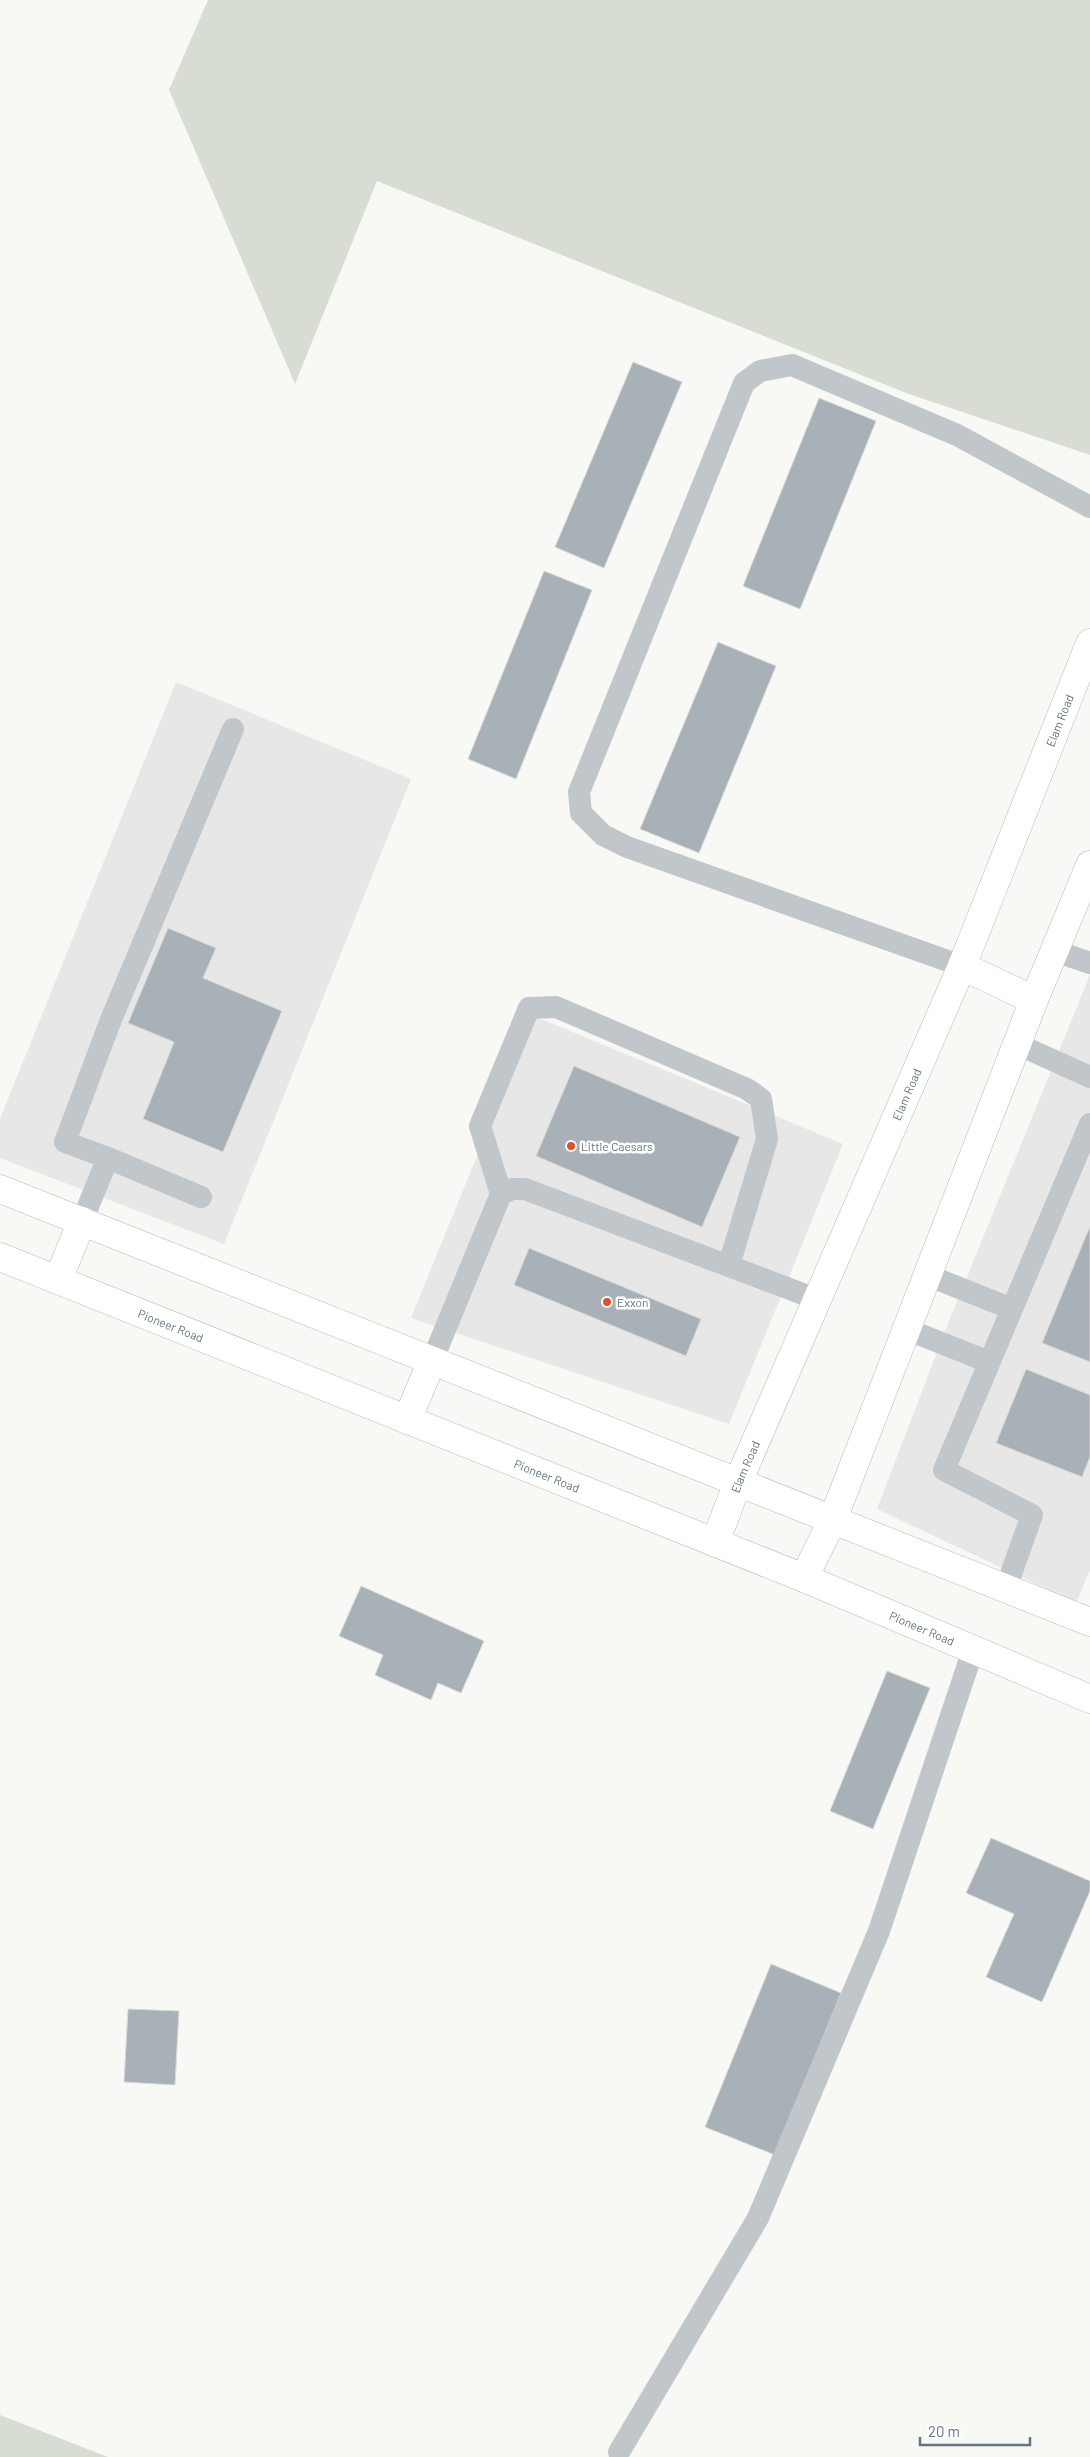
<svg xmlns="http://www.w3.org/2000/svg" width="1090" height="2457" viewBox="0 0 1090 2457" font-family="Barlow,sans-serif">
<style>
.built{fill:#e6e7e6}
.green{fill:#d8ddd4}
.building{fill:#a8b1b7;stroke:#dadad7}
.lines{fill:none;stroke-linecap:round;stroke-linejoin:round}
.secondary-casing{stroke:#b4babe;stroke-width:29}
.service{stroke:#c1c6ca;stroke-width:22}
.secondary{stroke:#fff;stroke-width:28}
.poi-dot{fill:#e54c28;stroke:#fff;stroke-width:2}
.labels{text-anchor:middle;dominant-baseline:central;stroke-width:5;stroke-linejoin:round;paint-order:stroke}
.street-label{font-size:12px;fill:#637581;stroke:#fff}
.poi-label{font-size:12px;fill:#637581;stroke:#fff;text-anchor:start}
</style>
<rect width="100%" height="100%" fill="#f8f8f5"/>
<path class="built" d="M176 682 411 779 224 1244 0 1158V1119Z
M1090 975V1570L1076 1603 877 1509 947 1326Z
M534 1016 843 1144 729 1424 411 1318Z"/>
<path class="green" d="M208 0H1090V455L906 393 377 181 295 384 169 90Z
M0 2415 108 2457H0Z"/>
<path class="building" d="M633 362 682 382 604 568 555 547Z
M819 398 876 421 800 609 743 586Z
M544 571 592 590 516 779 468 759Z
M718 642 776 666 699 853 640 829Z
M168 928 216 948 203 978 282 1011 223 1152 143 1119 174 1042 128 1023Z
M574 1066 740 1137 702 1227 536 1156Z
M1090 1226V1362L1042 1343Z
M529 1248 701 1319 686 1356 514 1285Z
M1026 1369 1090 1395V1457L1082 1477 996 1443Z
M361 1586 484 1641 461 1693 438 1683 431 1700 375 1675 383 1655 339 1636Z
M887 1671 930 1688 873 1829 830 1811Z
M991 1838 1090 1881V1891L1042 2002 986 1977 1014 1914 966 1893Z
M771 1964 841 1993 775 2155 705 2127Z
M128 2009 179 2011 175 2085 124 2082Z"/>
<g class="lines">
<g class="secondary-casing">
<g id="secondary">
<path d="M962 966 1034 1000"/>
<path d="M0 1189 1090 1622"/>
<path id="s1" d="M0 1257 804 1578 1090 1699"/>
<path d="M58 1280 82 1221"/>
<path d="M407 1420 432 1361"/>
<path id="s2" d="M715 1543 738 1482 962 966 1090 643"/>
<path d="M804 1578 833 1519 1034 1000 1090 865"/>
</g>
</g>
<path class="service" d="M1055 951 1090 963
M962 966 627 847 603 835 581 813 579 792 744 383 760 371 792 365 957 435 1090 507
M1017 1044 1090 1077
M108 1158 201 1197
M501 1194 480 1126 529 1008 556 1007 747 1089 761 1099 767 1139 729 1265
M82 1221 108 1158 65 1142 110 1022 233 729
M927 1275 1012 1309
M906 1329 989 1362
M432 1361 501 1194 512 1189H525L816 1299
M1006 1588 1032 1515 944 1470 1090 1124
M619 2452 758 2218 879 1931 973 1650"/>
<use href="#secondary" class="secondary"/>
</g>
<g class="poi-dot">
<circle cx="571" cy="1146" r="5"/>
<circle cx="607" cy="1302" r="5"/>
</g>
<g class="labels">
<g class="street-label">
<text stroke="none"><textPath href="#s2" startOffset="892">Elam Road</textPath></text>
<text stroke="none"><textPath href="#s2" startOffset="488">Elam Road</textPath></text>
<text stroke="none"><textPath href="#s1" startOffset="184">Pioneer Road</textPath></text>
<text stroke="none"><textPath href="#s2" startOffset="82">Elam Road</textPath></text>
<text stroke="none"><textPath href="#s1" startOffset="589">Pioneer Road</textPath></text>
<text stroke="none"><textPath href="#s1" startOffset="994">Pioneer Road</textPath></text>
</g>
<g class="poi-label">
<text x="581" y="1146">Little Caesars</text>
<text x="617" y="1302">Exxon</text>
</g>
</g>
<path d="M920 2437v8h110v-8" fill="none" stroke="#637581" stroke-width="2.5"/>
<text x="928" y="2437" font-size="15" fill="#637581" stroke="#ffffff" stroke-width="4" paint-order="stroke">20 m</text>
</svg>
